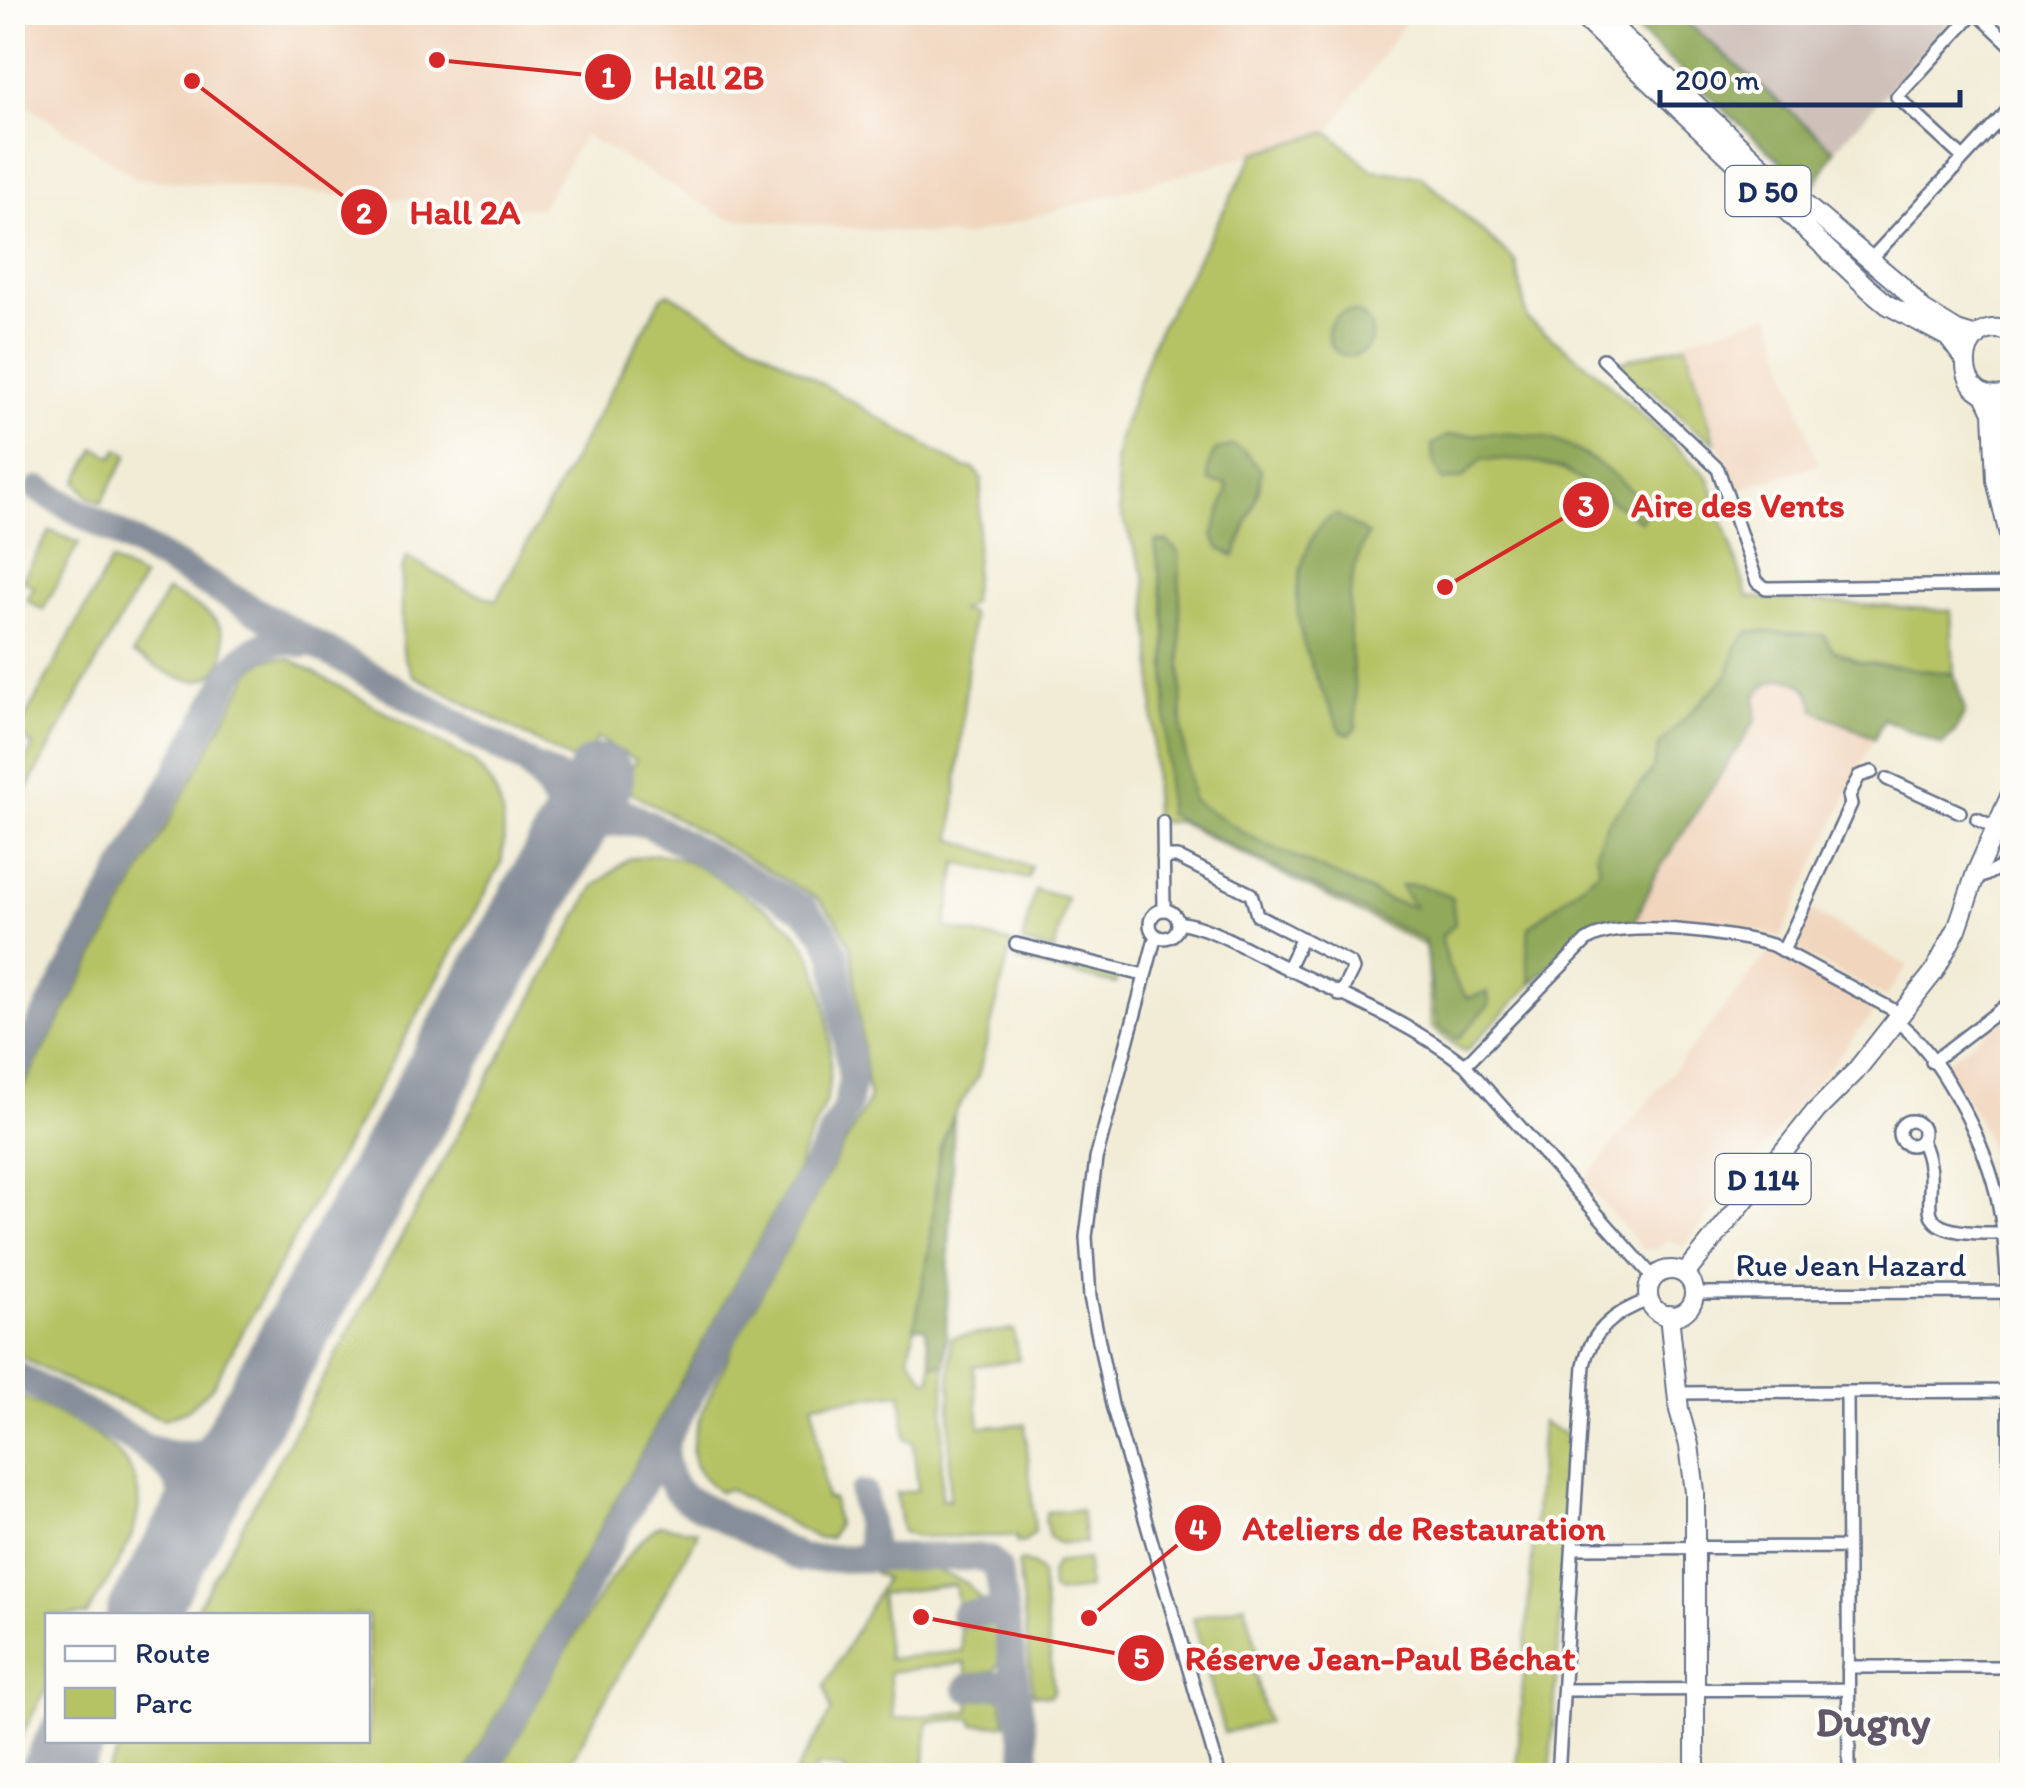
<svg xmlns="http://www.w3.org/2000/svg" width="2025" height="1788" viewBox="0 0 2025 1788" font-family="Itim,sans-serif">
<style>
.built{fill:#f1d5bd}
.industrial{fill:#cec1ba}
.green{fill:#b6c365;stroke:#687962;stroke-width:2.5}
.forest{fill:#90a95a;stroke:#566c5c;stroke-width:2.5}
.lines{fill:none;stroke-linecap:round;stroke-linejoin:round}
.taxiway{stroke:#868e9a;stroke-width:28}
.runway{stroke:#868e9a;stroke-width:68}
.street-casing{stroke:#667188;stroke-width:16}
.primary-casing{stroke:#667188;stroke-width:22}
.street{stroke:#fff;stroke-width:11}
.primary{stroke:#fff;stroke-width:18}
.labels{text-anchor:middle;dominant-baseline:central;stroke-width:8;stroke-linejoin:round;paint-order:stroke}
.shield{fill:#fdfcf7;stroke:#5f6c8c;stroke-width:2.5}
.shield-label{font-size:30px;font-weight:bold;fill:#1b2f5e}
.street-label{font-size:32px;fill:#1b2f5e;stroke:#fdfcf7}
.district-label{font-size:42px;font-weight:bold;fill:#61586a;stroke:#fdfcf7}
.leader{fill:none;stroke:#d62828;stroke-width:4}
.callout-dot{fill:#d62828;stroke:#fdfcf7;stroke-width:4}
.mark-label{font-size:30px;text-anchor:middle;font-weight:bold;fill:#fff}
.callout-label{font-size:35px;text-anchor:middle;font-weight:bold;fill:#d62828;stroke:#fdfcf7;stroke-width:8;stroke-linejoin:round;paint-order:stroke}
</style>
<rect width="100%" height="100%" fill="#fdfcf7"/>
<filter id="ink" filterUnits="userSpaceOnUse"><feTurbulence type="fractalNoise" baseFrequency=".01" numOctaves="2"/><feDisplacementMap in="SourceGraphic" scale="20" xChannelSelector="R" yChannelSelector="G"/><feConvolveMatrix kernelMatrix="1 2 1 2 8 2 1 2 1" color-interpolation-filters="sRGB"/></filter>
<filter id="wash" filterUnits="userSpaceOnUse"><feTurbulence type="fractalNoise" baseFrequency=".0048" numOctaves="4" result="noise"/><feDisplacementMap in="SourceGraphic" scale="40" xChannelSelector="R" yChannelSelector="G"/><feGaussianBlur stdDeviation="2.25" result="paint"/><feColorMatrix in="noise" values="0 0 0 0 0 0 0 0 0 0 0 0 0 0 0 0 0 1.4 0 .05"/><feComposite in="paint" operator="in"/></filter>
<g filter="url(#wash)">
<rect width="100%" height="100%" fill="#f2ecd6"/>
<path class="built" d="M13 13H1411L1329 132 964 237 727 218 584 135 540 209 137 179 13 95Z
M1771 314 1818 465 1733 491 1686 339Z
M1778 678 1793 679 1804 685 1814 701 1815 710 1874 738 1781 937 1737 927 1635 922 1654 877 1754 711 1760 689Z
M1808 909 1908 966 1885 997 1791 948Z
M1770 951 1877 1008 1684 1247 1668 1240 1655 1249H1642L1584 1181Z
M2012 1012V1209H2008L2000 1174 1977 1117 1943 1064Z"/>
<path class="industrial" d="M1676 13H1957L1835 150Z"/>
<path class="green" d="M1329 132 1372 170 1421 176 1516 262 1527 319 1593 369 1709 478 1748 597 1951 611 1954 674 1965 712 1955 732 1942 745 1884 719 1874 738 1815 710C1812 676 1772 667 1756 697V720L1654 877 1635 922 1597 925 1583 932 1465 1052 1431 1027 1426 946 1178 822H1154L1153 667 1145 577 1120 511 1115 462 1120 434 1155 337 1255 153Z
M669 293 964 468 974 469 982 479 972 602 960 610 970 613 972 619 952 839 1031 867 1028 879 957 863 946 928 1012 943 978 1076 954 1114 939 1151 930 1247 909 1357 926 1380H931L932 1364 945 1365 941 1499 949 1500 951 1337 1013 1330 1019 1360 973 1366 980 1427 1025 1424 1035 1532 1025 1542 1017 1543 1016 1536 916 1537 902 1532 896 1493 918 1490 913 1441 906 1440 901 1393 813 1403 826 1499H833L837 1525 830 1538H817L728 1489 720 1492C710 1484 698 1475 694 1461 685 1429 722 1378 732 1347L869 1100 851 947 836 919 818 899 620 786 636 760 597 738 582 766 413 675 404 657 402 641V570L407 557 462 588 496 600 662 297Z
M1686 344 1715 442 1693 428 1649 387 1642 390 1615 363Z
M96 448 113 457 118 449 128 455 101 503 89 497 77 482Z
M50 531 79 543 43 610 27 600 34 586 22 580Z
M111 561 143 578 19 804 13 799V784L20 769 13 761 22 767 33 746 17 733Z
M167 591C182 599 202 607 214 619 235 640 224 685 190 680 171 678 151 662 133 654Z
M277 658 290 659 471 760C503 790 508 821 501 864L212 1387 186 1411 163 1419 64 1380 13 1352V1106L251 671 266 660Z
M657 854C689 857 714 877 740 892 761 905 786 919 801 939 827 972 836 1055 827 1096 821 1121 804 1142 799 1167L464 1775H105L124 1741 368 1740V1616L193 1615 594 887 628 859Z
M1035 890 1067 898 1054 951 1022 943Z
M1026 950 1118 973 1116 984 1017 961 1019 951Z
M13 1393C67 1420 158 1447 135 1526 125 1557 103 1587 87 1615L48 1616 47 1688 13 1751Z
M1542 1422 1572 1438 1550 1775H1516Z
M1081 1510 1085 1543H1058L1049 1537 1045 1520 1047 1512Z
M661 1525 697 1531 696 1537 563 1775H498C524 1727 618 1543 661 1525Z
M1087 1559 1088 1589 1056 1593 1052 1590 1051 1574 1056 1563Z
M1022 1561 1034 1565 1041 1574 1054 1690 1050 1696 1033 1694 1018 1563Z
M929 1567 967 1583 982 1601 958 1606 955 1585 880 1594 888 1659 962 1651 960 1628 969 1627V1622L988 1619 994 1624 999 1664 994 1671 967 1675 965 1663 889 1672 894 1719 970 1711 969 1698 993 1696 1002 1700 1006 1724 974 1725 972 1718 928 1722 924 1775H845V1768L816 1766 815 1775H794L831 1712 825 1685 885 1579 870 1570Z
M1245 1604 1259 1656 1251 1659 1267 1722 1224 1733 1193 1618Z"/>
<path class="forest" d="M1618 13H1676L1835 150 1812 190Z
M1328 334a22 22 0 1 1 44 0a22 22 0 1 1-44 0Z
M1494 433C1512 434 1532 434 1550 439 1585 450 1624 481 1648 508L1641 521 1564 470 1531 461 1482 459 1462 478 1443 481 1433 461 1432 445 1447 436Z
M1232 445 1244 451 1261 470 1259 489 1235 556 1220 549 1213 536 1227 491 1226 484 1210 482C1206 469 1209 462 1215 451Z
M1337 515 1368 535C1336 596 1354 648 1356 713V728L1350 734 1342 732C1312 670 1277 610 1311 541 1318 528 1323 519 1337 515Z
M1155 541 1168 542 1179 553 1182 730 1192 800 1253 838 1391 901 1414 907 1400 886C1420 882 1434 889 1452 898L1455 924 1442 936C1444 958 1452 982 1468 998L1488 992 1489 1005 1458 1039 1438 1027 1424 940 1167 814 1166 627Z
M1749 631 1824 635 1833 650 1859 662 1954 674 1965 712 1955 732 1942 745 1884 719 1874 738 1815 710C1812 676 1772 667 1756 697V720L1654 877 1635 922 1597 925 1583 932 1531 985 1527 959 1529 927 1600 870 1596 852 1606 824 1652 771 1660 744 1728 674 1737 645Z
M954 1114 945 1365 932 1364 925 1327 914 1328 930 1247 939 1151Z"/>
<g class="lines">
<path class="taxiway" d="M40 490 527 763C555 791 571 819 555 858
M538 769 638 819
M12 1077 232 672C250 648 273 635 304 644
M12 1373C42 1389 72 1406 102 1422 164 1456 206 1481 171 1559
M666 1442C662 1464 667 1482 684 1498L802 1559 975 1557 990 1560 998 1569 1027 1759 1021 1776
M152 1449C196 1466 228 1445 253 1409
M863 1494 874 1558
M964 1615 1004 1611
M968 1688 1015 1683
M481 1776 822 1155 847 1106 852 1080 835 954 823 930 804 909 648 824C597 816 582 829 551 869"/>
<path class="runway" d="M140 1616 600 778
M52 1776 71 1740"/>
</g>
</g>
<g filter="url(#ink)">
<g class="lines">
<g class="street-casing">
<path id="street" d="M1976 12 2012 46
M1963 158 1897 97 1975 12
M1870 260 2012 106
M1603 359 1718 469 1757 582 1766 588 2012 585
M1887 779 1960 812
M1977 819 1996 828
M1163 822 1164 910
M1163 857H1177L1251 894 1257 915 1351 964 1353 969 1340 995
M1984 876 2012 861
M1150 924a14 14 0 1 1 28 0a14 14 0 1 1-28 0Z
M1178 922C1211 927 1242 947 1272 961 1337 993 1408 1021 1465 1065L1654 1278
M1156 935 1096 1159 1086 1237 1090 1297 1112 1405 1220 1776
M1016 944 1144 975
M1783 951 1851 804 1849 796 1859 776 1872 772
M1287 969 1302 938
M1896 1021C1940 1052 1983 1140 1996 1192 2004 1225 2006 1259 2008 1292L2011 1638
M1932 1062 2012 1001
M1465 1065 1586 941C1620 917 1733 934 1772 945L1901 1014
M1899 1133a12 12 0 1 1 24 0a12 12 0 1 1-24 0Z
M1921 1140C1951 1202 1888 1235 2003 1233
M1694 1293 2012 1292
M1677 1393 2008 1391
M1847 1393 1849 1776
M1573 1548 1848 1547
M1848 1667H2012
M1565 1690 1848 1689
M1558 1776 1584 1365C1591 1330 1617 1311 1649 1300
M2011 1776V1653"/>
</g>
<g class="primary-casing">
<path id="primary" d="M1577 12 1869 289 1888 305 1948 337 1965 360
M1597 12 1785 188 1900 285 1923 310 1957 331 1977 337
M2012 332C1952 310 1949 414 2012 393
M1984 393 1993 412 1996 480 2012 548
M2012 509 2006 413 2012 396
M1648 1293a23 23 0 1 1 46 0a23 23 0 1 1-46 0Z
M1685 1274 1816 1111 1855 1072 1934 972 1957 929 1976 873 2012 792
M1669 1315 1679 1410 1689 1445 1695 1492V1776"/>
</g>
<use href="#street" class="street"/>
<use href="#primary" class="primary"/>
</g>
</g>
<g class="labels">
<g class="shield">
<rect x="1725.5" y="166" width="85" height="50" rx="8"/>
<rect x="1715.5" y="1154" width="95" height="50" rx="8"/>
</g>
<g class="shield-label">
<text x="1768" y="191">D 50</text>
<text x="1763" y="1179">D 114</text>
</g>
<g class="street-label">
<text x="1851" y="1265">Rue Jean Hazard</text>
</g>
<g class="district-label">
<text x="1873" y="1721">Dugny</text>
</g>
</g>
<path class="leader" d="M437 60L608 77M192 81L364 212M1445 587L1586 505M1089 1618L1198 1528M921 1617L1141 1658"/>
<g class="callout-dot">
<circle cx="437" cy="60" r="10"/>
<circle cx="192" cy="81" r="10"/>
<circle cx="1445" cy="587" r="10"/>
<circle cx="1089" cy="1618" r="10"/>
<circle cx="921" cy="1617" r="10"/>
<circle cx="608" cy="77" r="25"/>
<circle cx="364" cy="212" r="25"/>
<circle cx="1586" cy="505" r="25"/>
<circle cx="1198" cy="1528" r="25"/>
<circle cx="1141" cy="1658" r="25"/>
</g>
<g class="mark-label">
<text x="608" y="87">1</text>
<text x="364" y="223">2</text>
<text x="1586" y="516">3</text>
<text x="1198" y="1539">4</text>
<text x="1141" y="1668">5</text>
</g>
<g class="callout-label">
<text x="709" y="89">Hall 2B</text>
<text x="465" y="224">Hall 2A</text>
<text x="1738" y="517">Aire des Vents</text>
<text x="1424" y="1540">Ateliers de Restauration</text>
<text x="1380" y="1670">Réserve Jean-Paul Béchat</text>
</g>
<rect width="2025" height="1788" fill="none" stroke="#fdfcf7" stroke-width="50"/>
<rect x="45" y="1613" width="325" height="130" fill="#fdfcf7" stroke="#a3aaba" stroke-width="2.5"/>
<rect x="65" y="1646" width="50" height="15" fill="#ffffff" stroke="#a3aaba" stroke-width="2.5"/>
<text x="135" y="1663" font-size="30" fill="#1b2f5e">Route</text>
<rect x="65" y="1688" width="50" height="30" fill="#b6c365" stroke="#a3aaba" stroke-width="2.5"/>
<text x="135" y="1713" font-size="30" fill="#1b2f5e">Parc</text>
<path d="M1660 90v15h300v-15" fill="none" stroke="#1b2f5e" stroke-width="5"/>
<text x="1675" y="90" font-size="30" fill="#1b2f5e" stroke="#fdfcf7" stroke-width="8" paint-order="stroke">200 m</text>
</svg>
